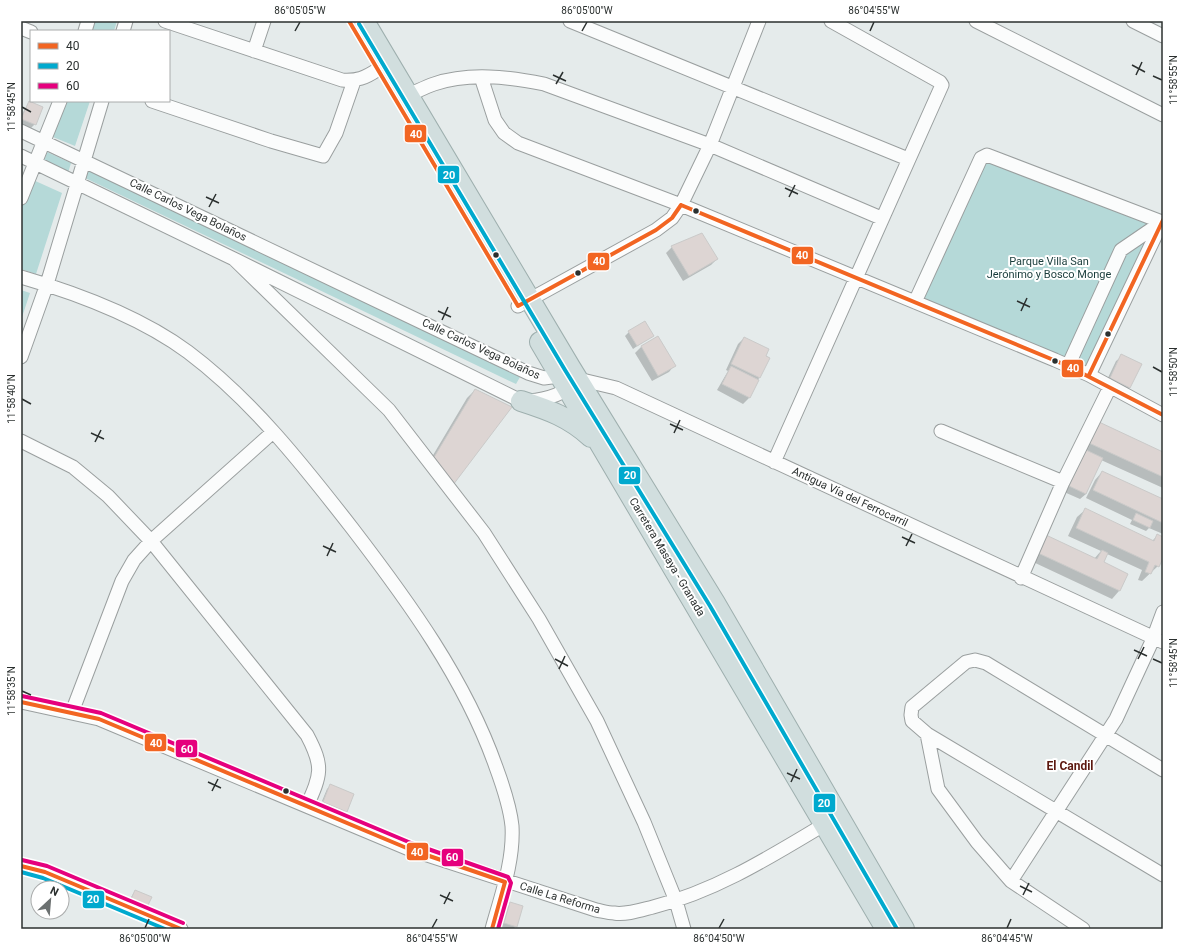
<svg xmlns="http://www.w3.org/2000/svg" width="1184" height="950" viewBox="0 0 1184 950" font-family="Roboto,sans-serif">
<style>
.green{fill:#b5d9d8}
.shadow{fill:#0003}
.building{fill:#ddd5d3;stroke:#cacac9}
.lines{fill:none;stroke-linecap:round;stroke-linejoin:round}
.minor-casing{stroke:#9a9f9f;stroke-width:15}
.highway-casing{stroke:#9eafae;stroke-width:22}
.minor{stroke:#fbfcfc;stroke-width:13}
.highway{stroke:#d1dede;stroke-width:20}
.bus-1-casing{stroke:#fff;stroke-width:7}
.bus-2-casing{stroke:#fff;stroke-width:7}
.bus-3-casing{stroke:#fff;stroke-width:7}
.bus-1{stroke:#f26522;stroke-width:4}
.bus-2{stroke:#00a9ce;stroke-width:4}
.bus-3{stroke:#e5007d;stroke-width:4}
.ticks{fill:none;stroke:#2b302f;stroke-width:1.5}
.bus-dot{fill:#2b302f;stroke:#fff;stroke-width:1.5}
.labels{text-anchor:middle;dominant-baseline:central;stroke-width:4;stroke-linejoin:round;paint-order:stroke}
.street-label{font-size:11px;fill:#2b302f;stroke:#fff}
.park-label{font-size:11px;fill:#193c3b;stroke:#fff}
.neighbourhood-label{font-size:12px;font-weight:bold;fill:#5c180f;stroke:#fff}
.line-badge{stroke:#fff;stroke-width:1.5}
.badge-label{font-size:11px;text-anchor:middle;font-weight:bold;fill:#fff}
.neatline{fill:none;stroke:#2b302f;stroke-width:1.5}
.ticks-label{font-size:10px;text-anchor:middle;fill:#2b302f}
</style>
<rect width="100%" height="100%" fill="#e5ebeb"/>
<path class="green" d="M93 21H117L114 31H89Z
M65 101H90L75 146 53 137Z
M47 152 71 163 68 173 44 161Z
M981 158 1162 222 1089 375 915 302Z
M88 167 520 377 516 384 83 177Z
M31 179 62 193 36 274 21 269V206Z
M21 290 30 293 21 320Z"/>
<path class="shadow" d="M29 102 35 124 31 128 21 124V116Z
M701 234 717 259 711 265 683 281 666 253 672 247Z
M629 332 652 336 633 349 625 336Z
M658 337 674 366 669 372 652 381 635 353 641 347Z
M744 338 769 358 749 398 743 404 717 390 728 371 726 370 738 344Z
M1122 356 1130 387 1124 393 1105 384 1116 361Z
M475 390 510 407 426 467 467 398Z
M1091 431 1163 453V488L1101 460 1086 494 1080 499 1064 492Z
M1102 472 1163 501V534L1149 528 1146 531 1130 524 1132 520 1086 498 1095 480Z
M1085 510 1152 541 1157 536 1163 538V555L1158 566 1142 581 1138 580 1142 570 1107 554 1102 563 1127 574 1119 591 1112 599 1031 561 1038 544 1094 559 1101 551 1068 536 1077 517Z
M331 785 353 794 345 812 322 801 327 789Z
M321 803 345 812 342 815 320 806Z
M135 891 150 897 144 909 128 902Z
M511 903 522 907 514 929 501 927 507 907Z"/>
<path class="building" d="M29 101 43 107 36 125 21 119Z
M702 233 718 259 689 276 671 246Z
M645 321 654 336 637 346 628 331Z
M658 336 676 366 658 376 641 346Z
M744 337 769 349 766 356 770 358 760 378 731 364Z
M1121 354 1142 364 1130 388 1110 378Z
M731 366 759 380 750 398 722 384Z
M475 389 512 407 453 485 433 459Z
M1099 422 1163 452V477L1089 443Z
M1086 450 1103 458 1086 494 1069 486Z
M1102 471 1163 499V523L1093 490Z
M1085 508 1154 541 1157 534 1163 537V558L1159 567 1155 565 1151 574 1145 572 1149 562 1076 528Z
M1136 513 1153 521 1150 528 1133 520Z
M1046 535 1097 559 1102 550 1108 553 1104 562 1128 574 1120 591 1038 553Z
M330 784 354 794 347 812 323 802Z
M135 890 152 897 148 905 131 899Z
M510 902 523 906 517 927 504 923Z"/>
<g class="lines">
<g class="minor-casing">
<path id="minor" d="M165 21 342 80C357 81 365 78 377 70
M570 21 908 159
M976 21 1163 115
M1133 21 1163 36
M21 28 31 32
M85 31 88 21
M123 31 126 21
M254 51 264 21
M481 77 495 120 504 133 518 143 681 205 1055 360 1089 375 1163 415
M408 95C416 92 425 87 434 84 469 72 509 77 544 84L710 145 881 218
M152 101 271 141 323 156 336 133 354 81
M21 131 528 373 544 378 567 375 578 379 616 388 1163 642
M21 156 234 259 521 401C540 401 558 397 573 385
M21 198 60 101
M234 259 389 410 484 533 539 619 597 721 644 822 676 901 684 929
M21 277C76 293 142 318 188 352 252 400 303 465 352 528 408 601 465 679 496 767 503 786 510 806 512 826 514 861 501 896 492 929
M915 302 981 158 987 155 1162 222
M518 306 656 230 672 218 681 205 710 145 759 21
M21 357 47 284 102 101
M1068 366 1121 250 1162 222
M1089 375 1162 222
M941 431 1063 482
M21 441 73 467 108 496 151 541 307 735C324 767 321 774 307 806
M774 462 942 85 940 82 831 21
M1021 578 1063 482 1110 387
M21 702 99 719 409 849 596 910C602 911 608 913 614 913 626 915 641 910 653 907 716 891 770 857 825 824
M72 712 122 581 134 560 151 541 273 432
M927 734 1163 875
M21 866 45 872 181 929
M1011 881 1116 719 1153 639 1163 612
M1083 929 1011 881 977 842 938 789 927 734 912 721 911 715 912 707 966 662 975 660 986 663 1163 770"/>
</g>
<g class="highway-casing">
<path id="highway" d="M364 21 570 367 715 603 904 929
M540 342 886 929
M521 401C549 410 569 417 591 437"/>
</g>
<use href="#minor" class="minor"/>
<use href="#highway" class="highway"/>
<g class="bus-1-casing">
<path id="bus-1" d="M349 21 518 306 656 230 672 218 681 205
M681 205 1068 366 1163 415
M1089 375 1163 220
M21 702 99 719 409 849 505 882 492 929
M21 866 45 872 181 929"/>
</g>
<g class="bus-2-casing">
<path id="bus-2" d="M359 24 565 370 710 606 897 929
M21 872 43 878 165 929"/>
</g>
<g class="bus-3-casing">
<path id="bus-3" d="M22 696 101 713 411 843 508 877 511 883 498 929
M22 860 47 866 183 923"/>
</g>
<use href="#bus-1" class="bus-1"/>
<use href="#bus-2" class="bus-2"/>
<use href="#bus-3" class="bus-3"/>
</g>
<path class="ticks" d="M295 31 300 22M582 31 587 22M870 31 874 22M1132 65 1145 72M553 75 566 81M1136 75 1142 62M1153 76 1162 80M556 84 563 72M22 107 31 112M785 188 798 194M206 197 219 203M789 197 795 185M209 207 216 194M1017 301 1030 307M438 311 451 317M1021 311 1027 298M442 320 448 307M1153 367 1162 372M22 399 31 404M670 424 683 430M91 433 104 439M674 433 680 420M95 442 101 430M902 537 915 543M323 546 336 552M906 546 912 534M327 556 333 543M1134 650 1147 656M555 659 568 666M1138 659 1144 647M1153 659 1162 663M559 669 565 656M22 691 31 695M787 773 800 779M208 782 221 788M791 782 797 769M212 791 218 779M1020 886 1032 892M440 895 453 901M1023 895 1029 883M444 904 450 892M145 928 149 919M432 928 437 919M719 928 724 919M1007 928 1011 919"/>
<g class="bus-dot">
<circle cx="696" cy="211" r="3.5"/>
<circle cx="496" cy="255" r="3.5"/>
<circle cx="578" cy="273" r="3.5"/>
<circle cx="1108" cy="334" r="3.5"/>
<circle cx="1055" cy="361" r="3.5"/>
<circle cx="286" cy="791" r="3.5"/>
</g>
<g class="labels">
<g class="street-label">
<text transform="translate(188 210) rotate(26)">Calle Carlos Vega Bolaños</text>
<text transform="translate(481 349) rotate(25)">Calle Carlos Vega Bolaños</text>
<text transform="translate(850 497) rotate(25)">Antigua Vía del Ferrocarril</text>
<text transform="translate(667 557) rotate(59)">Carretera Masaya - Granada</text>
<text transform="translate(560 898) rotate(17)">Calle La Reforma</text>
</g>
<g class="park-label">
<text x="1049" y="261">Parque Villa San<tspan x="1049" dy="13">Jerónimo y Bosco Monge</tspan></text>
</g>
<g class="neighbourhood-label">
<text x="1070" y="766">El Candil</text>
</g>
</g>
<g class="line-badge">
<rect x="404" y="124" width="23" height="19" rx="4" fill="#f26522"/>
<rect x="437" y="165" width="23" height="19" rx="4" fill="#00a9ce"/>
<rect x="791" y="246" width="23" height="19" rx="4" fill="#f26522"/>
<rect x="587" y="252" width="23" height="19" rx="4" fill="#f26522"/>
<rect x="1061" y="359" width="23" height="19" rx="4" fill="#f26522"/>
<rect x="618" y="466" width="23" height="19" rx="4" fill="#00a9ce"/>
<rect x="144" y="733" width="23" height="19" rx="4" fill="#f26522"/>
<rect x="175" y="739" width="23" height="19" rx="4" fill="#e5007d"/>
<rect x="813" y="793" width="23" height="20" rx="4" fill="#00a9ce"/>
<rect x="406" y="842" width="23" height="19" rx="4" fill="#f26522"/>
<rect x="441" y="848" width="23" height="19" rx="4" fill="#e5007d"/>
<rect x="82" y="890" width="23" height="19" rx="4" fill="#00a9ce"/>
</g>
<g class="badge-label">
<text x="416" y="138">40</text>
<text x="449" y="179">20</text>
<text x="802" y="259">40</text>
<text x="599" y="265">40</text>
<text x="1073" y="372">40</text>
<text x="630" y="479">20</text>
<text x="156" y="747">40</text>
<text x="187" y="753">60</text>
<text x="824" y="807">20</text>
<text x="417" y="856">40</text>
<text x="452" y="861">60</text>
<text x="93" y="903">20</text>
</g>
<rect width="1184" height="950" fill="none" stroke="#ffffff" stroke-width="44"/>
<rect x="30" y="30" width="140" height="72" fill="#ffffff" stroke="#aaacac"/>
<rect x="38" y="43" width="20" height="6" fill="#f26522" stroke="#aaacac"/>
<text x="66" y="50" font-size="12" fill="#2b302f">40</text>
<rect x="38" y="63" width="20" height="6" fill="#00a9ce" stroke="#aaacac"/>
<text x="66" y="70" font-size="12" fill="#2b302f">20</text>
<rect x="38" y="83" width="20" height="6" fill="#e5007d" stroke="#aaacac"/>
<text x="66" y="90" font-size="12" fill="#2b302f">60</text>
<g transform="translate(50 900) rotate(26)"><circle r="19" fill="#ffffff" stroke="#aaacac"/>
<path d="M0-3L7 15L0 10L-7 15Z" fill="#6c7171"/>
<text y="-6" font-size="11" font-weight="bold" text-anchor="middle" fill="#2b302f">N</text>
</g>
<rect x="22" y="22" width="1140" height="906" class="neatline"/>
<g class="ticks-label">
<text x="300" y="14">86°05'05"W</text>
<text x="587" y="14">86°05'00"W</text>
<text x="874" y="14">86°04'55"W</text>
<text transform="translate(1173 80) rotate(-90)" y="4">11°58'55"N</text>
<text transform="translate(11 107) rotate(-90)" y="4">11°58'45"N</text>
<text transform="translate(1173 372) rotate(-90)" y="4">11°58'50"N</text>
<text transform="translate(11 399) rotate(-90)" y="4">11°58'40"N</text>
<text transform="translate(1173 663) rotate(-90)" y="4">11°58'45"N</text>
<text transform="translate(11 691) rotate(-90)" y="4">11°58'35"N</text>
<text x="145" y="942">86°05'00"W</text>
<text x="432" y="942">86°04'55"W</text>
<text x="719" y="942">86°04'50"W</text>
<text x="1007" y="942">86°04'45"W</text>
</g>
</svg>
